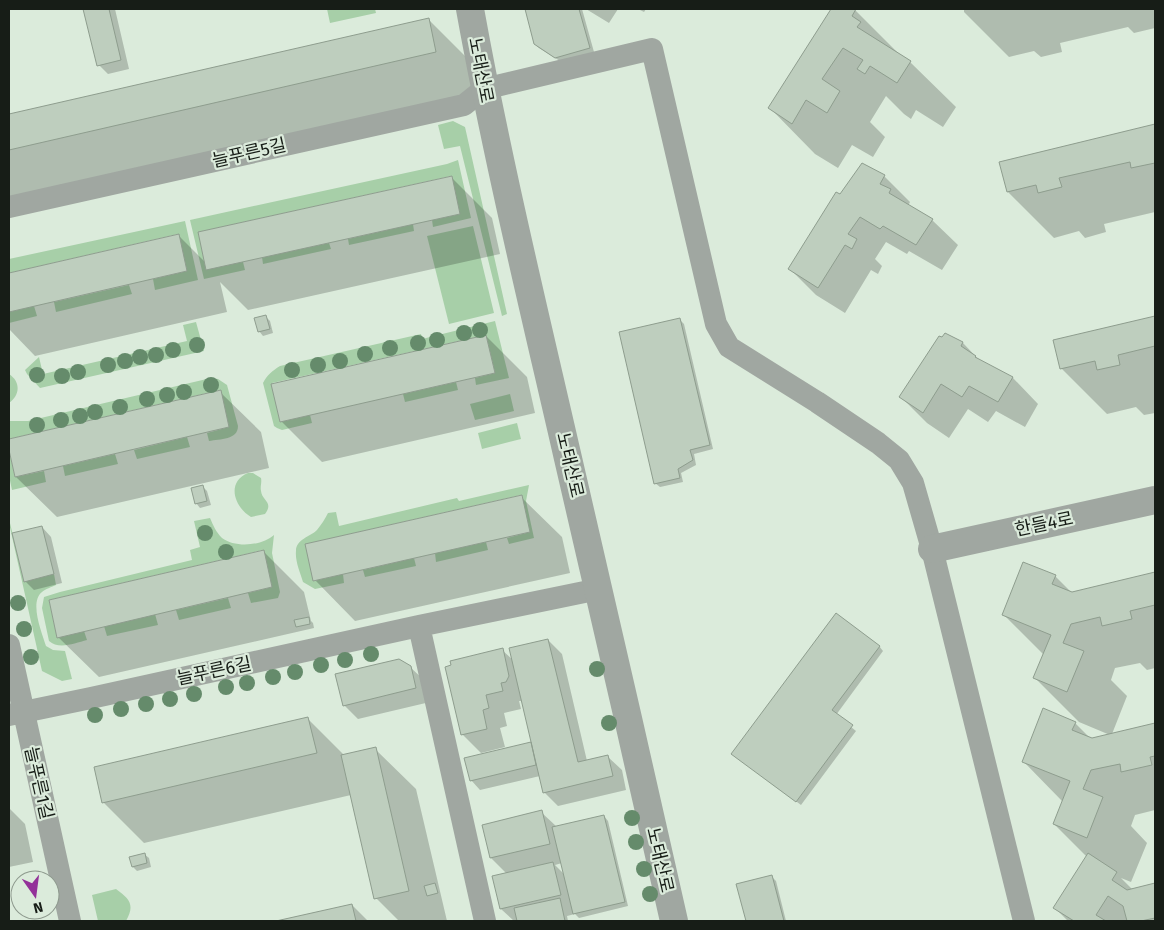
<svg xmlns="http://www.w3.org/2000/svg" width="1164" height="930" viewBox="0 0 1164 930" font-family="'Fira Sans','Noto Sans KR',sans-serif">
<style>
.green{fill:#a7cfa8}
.shadow{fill:#0003;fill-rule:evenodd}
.building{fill:#becebe;stroke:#8e9d8e}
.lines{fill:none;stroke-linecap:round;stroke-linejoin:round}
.minor{stroke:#a0a7a1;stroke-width:22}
.tertiary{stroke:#a0a7a1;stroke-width:28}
.tree{fill:#658b6b}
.labels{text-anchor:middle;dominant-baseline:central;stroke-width:4.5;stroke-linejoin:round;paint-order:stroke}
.street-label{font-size:18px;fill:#171d17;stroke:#dbebdb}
</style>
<rect width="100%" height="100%" fill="#dbebdb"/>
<path class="green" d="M327 9H375L376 13 330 23Z
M453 121 465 127 507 314 502 316 460 146 444 149 438 125Z
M458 160 471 218 433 227 432 220 460 214 451 176 199 232 243 262 245 270 204 279 190 220 447 164Z
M185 221 198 280 155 290 153 279 187 271 178 234 9 273V259Z
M413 224 414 231 349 245 348 239Z
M473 226 494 313 449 324 427 236Z
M329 243 331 249 263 264 262 257Z
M129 285 132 294 56 312 54 302Z
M34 306 37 316 9 323V312Z
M495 321 509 378 476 385 475 378 495 373 486 335 272 383 280 422 310 415 312 423 282 430 277 428 274 426 263 383C267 375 272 371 280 366L421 334 422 339Z
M196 322 204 351 40 388 27 374 25 370 39 357 43 374 187 341 183 325Z
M9 374C21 382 20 395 9 403Z
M211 378 218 379 227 385 238 426C238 440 220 439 209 441L207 433 229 427 220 390 9 439V421H28Z
M456 382 458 390 405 402 403 394Z
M510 394 514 411 475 420 470 404Z
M517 423 521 439 482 449 478 433Z
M187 437 190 447 137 459 134 450Z
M9 450 15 477 44 471 46 482 12 490 9 476Z
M115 454 118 464 65 476 63 466Z
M248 473H253L261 478C262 483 260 486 261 491 262 501 274 502 265 514L251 517C234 507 226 482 248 473Z
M529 485 526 501 534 538 509 544 507 538 530 532 521 495 306 544 314 581 343 574 344 583 315 589 303 582C300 572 295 561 296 551 296 539 310 537 317 530 321 525 325 519 328 513L336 512 339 526 457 498 459 501Z
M210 518C213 525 216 532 222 538 235 548 262 546 274 535L272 553 280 592 278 598 251 603 248 593 272 587 263 550 49 600 57 637 84 631 87 640C75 643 59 650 49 641L42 608 44 597 60 592 192 560 190 550 200 547 194 521Z
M9 519 24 581 54 574 56 585C52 587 45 589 42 592 29 602 42 633 46 646L53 650 65 651 72 679 62 681 42 671 9 523Z
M486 542 488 550 436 562 435 553Z
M414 558 416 566 365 577 363 570Z
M228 598 231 608 179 620 176 610Z
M155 614 158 625 107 636 104 626Z
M116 889C130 899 135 905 126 921H98L92 895Z"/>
<path class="shadow" d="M85 9H115L129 69 108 74 99 65Z
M526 9H582L594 52 560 61 539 48 535 44Z
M586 9H618L609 23Z
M638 9H646L644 12Z
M832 9 855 10 901 56 910 62 956 107 943 127 916 110 911 119 904 114 886 96 870 122 885 137 873 157 852 145 838 168 815 154 770 108Z
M964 9H1155V28L1134 33 1128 27 1060 43 1062 52 1041 57 1034 51 1009 57 964 12Z
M428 19 469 60 476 92 12 199 9 195V115Z
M1155 126V212L1104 224 1106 232 1085 238 1079 231 1054 238 1008 192 1001 163Z
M884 176 910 202 908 206 932 220 958 245 942 270 909 251 907 254 886 242 875 259 882 266 878 274 871 270 845 313 816 295 790 269 841 196Z
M451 177 492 218 500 254 248 310 220 282 227 312 35 356 9 329V274L178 235 206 263Z
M266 317 270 321 273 333 263 336 259 331Z
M1155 317V413L1144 415 1136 407 1107 414 1061 368 1055 341Z
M680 320 684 324 713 449 694 454 696 465 681 473 683 482 660 487 655 483Z
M946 335 963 343 982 363 1013 378 1038 404 1025 427 996 411 988 422 968 409 949 438 927 423 901 397Z
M486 336 527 377 535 413 322 462 281 421Z
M220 392 261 432 269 468 57 517 16 477 9 441Z
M203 487 207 491 211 505 200 508 196 503Z
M521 497 562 537 570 573 355 621 315 580Z
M42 527 51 537 62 583 34 590 25 581Z
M263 551 304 592 311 621 313 623 314 628 99 677 58 637Z
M1155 574V668L1147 670 1140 663 1115 668 1111 680 1127 696 1112 734 1155 724V810L1135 815 1131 826 1147 843 1131 882 1121 878 1133 890 1155 884V921H1068L1055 908 1087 857 1054 824 1063 802 1023 761 1075 723 1091 739 1110 735 1079 722 1035 678 1044 655 1004 615 1055 576 1072 593Z
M548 640 562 654 587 761 608 757 622 770 626 790 558 806 544 792 540 776 480 790 471 780 531 744 533 746 522 701H519L521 709 504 713 507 726 500 728 505 747 481 753 462 734 502 650 513 660Z
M879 646 883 651 836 715 856 731 801 805 733 754Z
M410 667 425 681 430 702 358 719 344 705Z
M308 719 345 756 375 749 416 789 447 921H399L376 898 351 795 144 843 104 803 96 768Z
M9 808 25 824 33 862 9 867Z
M541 812 557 827 604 816 608 821 628 906 579 918 575 914 567 916 568 921H514L501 909 507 874 491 858ZM562 863 565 875 555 865Z
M144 854 149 858 151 867 137 871 133 867 130 858Z
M772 877 776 881 786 921H747L738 885Z
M352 905 368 921H282Z"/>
<path class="building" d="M83 9H109L121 60 97 66Z
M525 9H579L590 48 555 58 534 44Z
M831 9H856L852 16 861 22 857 27 911 61 897 83 870 66 865 74 857 69 863 60 843 48 822 79 840 91 827 113 806 100 792 124 768 108Z
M429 18 436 52 9 150V114Z
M1155 124V163L1131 168 1130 162 1059 178 1062 187 1038 193 1036 185 1007 192 999 162Z
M862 163 885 175 880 184 891 189 889 193 933 219 916 245 883 226 880 229 860 217 848 234 857 239 852 249 845 245 818 288 788 269 836 192 840 194Z
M452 176 460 214 206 270 198 232Z
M179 234 187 271 9 312V273Z
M266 315 270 329 258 332 254 318Z
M1155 316V346L1118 355 1120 365 1097 370 1095 361 1060 369 1053 340Z
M680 318 710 445 690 450 693 460 678 469 680 478 654 484 619 332Z
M945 333 963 342 961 346 976 356 975 357 1013 377 998 402 969 386 962 397 941 384 923 413 899 397 939 336 942 337Z
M486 335 495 373 280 422 271 384Z
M221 390 229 427 15 477 9 450V439Z
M203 485 207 501 195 504 191 488Z
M522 495 530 532 313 581 305 544Z
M42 526 54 574 24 582 12 533Z
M264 550 272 587 57 638 49 600Z
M1023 562 1056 575 1052 584 1072 592 1155 572V605L1130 611 1132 619 1102 626 1100 617 1071 624 1063 643 1084 651 1067 692 1033 678 1051 635 1002 615Z
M836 613 880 646 832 710 853 725 796 802 731 754Z
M309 617 310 624 296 627 294 620Z
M548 639 578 762 608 755 613 776 543 793 509 648Z
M503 648 509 676 506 682 501 683 503 691 486 695 489 708 483 710 487 729 461 735 445 667 451 665 450 661Z
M399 659 411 666 416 688 343 706 335 674Z
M1043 708 1076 722 1072 730 1092 738 1155 723V756L1150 757 1152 765 1121 772 1120 764 1091 770 1083 789 1103 797 1087 838 1053 824 1070 781 1022 762Z
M308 717 317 753 102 803 94 767Z
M531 742 536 765 470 781 464 758Z
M376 747 409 891 374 899 341 755Z
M542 810 550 844 490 858 482 825Z
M604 815 625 902 573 914 552 827Z
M145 853 147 863 132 867 129 857Z
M1088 853 1117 872 1112 880 1127 890 1155 883V918L1141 921H1127L1123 906 1108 896 1096 915 1106 921H1074L1053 908Z
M553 862 561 895 500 909 492 876Z
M772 875 784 921H746L736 884Z
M435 883 438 893 427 896 424 886Z
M560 898 565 921H517L514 908Z
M352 904 356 921H276Z"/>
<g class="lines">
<path class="minor" d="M9 207 464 105 484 89 652 49 716 324 729 347 817 402 878 443 899 460 913 483 932 549 1024 921
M419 626 485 921
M9 645 70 921
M9 715 91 698 419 626 599 589"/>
<path class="tertiary" d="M470 9C497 158 533 306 567 454 603 610 639 765 674 921
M932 549 1155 500"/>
</g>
<g class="tree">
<circle cx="480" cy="330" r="8"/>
<circle cx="464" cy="333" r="8"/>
<circle cx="437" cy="340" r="8"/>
<circle cx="418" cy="343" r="8"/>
<circle cx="197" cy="345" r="8"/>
<circle cx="390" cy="348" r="8"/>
<circle cx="173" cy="350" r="8"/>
<circle cx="365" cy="354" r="8"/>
<circle cx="156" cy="355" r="8"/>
<circle cx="140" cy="357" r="8"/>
<circle cx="125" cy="361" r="8"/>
<circle cx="340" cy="361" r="8"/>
<circle cx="108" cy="365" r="8"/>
<circle cx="318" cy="365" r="8"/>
<circle cx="292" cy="370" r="8"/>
<circle cx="78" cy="372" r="8"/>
<circle cx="37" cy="375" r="8"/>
<circle cx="62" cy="376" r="8"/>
<circle cx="211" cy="385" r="8"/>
<circle cx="184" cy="392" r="8"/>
<circle cx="167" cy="395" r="8"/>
<circle cx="147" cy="399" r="8"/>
<circle cx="120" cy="407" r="8"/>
<circle cx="95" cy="412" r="8"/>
<circle cx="80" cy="416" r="8"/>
<circle cx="61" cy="420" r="8"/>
<circle cx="37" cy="425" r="8"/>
<circle cx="205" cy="533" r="8"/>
<circle cx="226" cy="552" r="8"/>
<circle cx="18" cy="603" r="8"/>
<circle cx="24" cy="629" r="8"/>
<circle cx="371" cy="654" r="8"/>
<circle cx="31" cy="657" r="8"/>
<circle cx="345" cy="660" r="8"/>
<circle cx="321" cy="665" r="8"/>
<circle cx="597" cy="669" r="8"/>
<circle cx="295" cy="672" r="8"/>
<circle cx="273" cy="677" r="8"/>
<circle cx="247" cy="683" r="8"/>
<circle cx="226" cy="687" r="8"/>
<circle cx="194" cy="694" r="8"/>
<circle cx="170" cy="699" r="8"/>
<circle cx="146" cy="704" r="8"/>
<circle cx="121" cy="709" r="8"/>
<circle cx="95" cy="715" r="8"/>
<circle cx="609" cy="723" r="8"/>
<circle cx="632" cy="818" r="8"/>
<circle cx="636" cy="842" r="8"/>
<circle cx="644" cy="869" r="8"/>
<circle cx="650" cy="894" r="8"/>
</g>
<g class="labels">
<g class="street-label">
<text transform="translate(481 70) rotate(79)">노태산로</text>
<text transform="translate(249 153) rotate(-13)">늘푸른5길</text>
<text transform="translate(570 465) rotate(77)">노태산로</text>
<text transform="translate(1044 524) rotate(-12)">한들4로</text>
<text transform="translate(214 671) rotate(-12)">늘푸른6길</text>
<text transform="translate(39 783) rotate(77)">늘푸른1길</text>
<text transform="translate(660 860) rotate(77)">노태산로</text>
</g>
</g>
<rect width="1164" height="930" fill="none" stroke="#171d17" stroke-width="20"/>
<g transform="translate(35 895) rotate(166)"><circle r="24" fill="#dbebdb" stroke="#8d998d"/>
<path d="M0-4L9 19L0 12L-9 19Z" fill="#933199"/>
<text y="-8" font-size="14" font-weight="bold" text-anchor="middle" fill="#171d17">N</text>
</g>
</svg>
